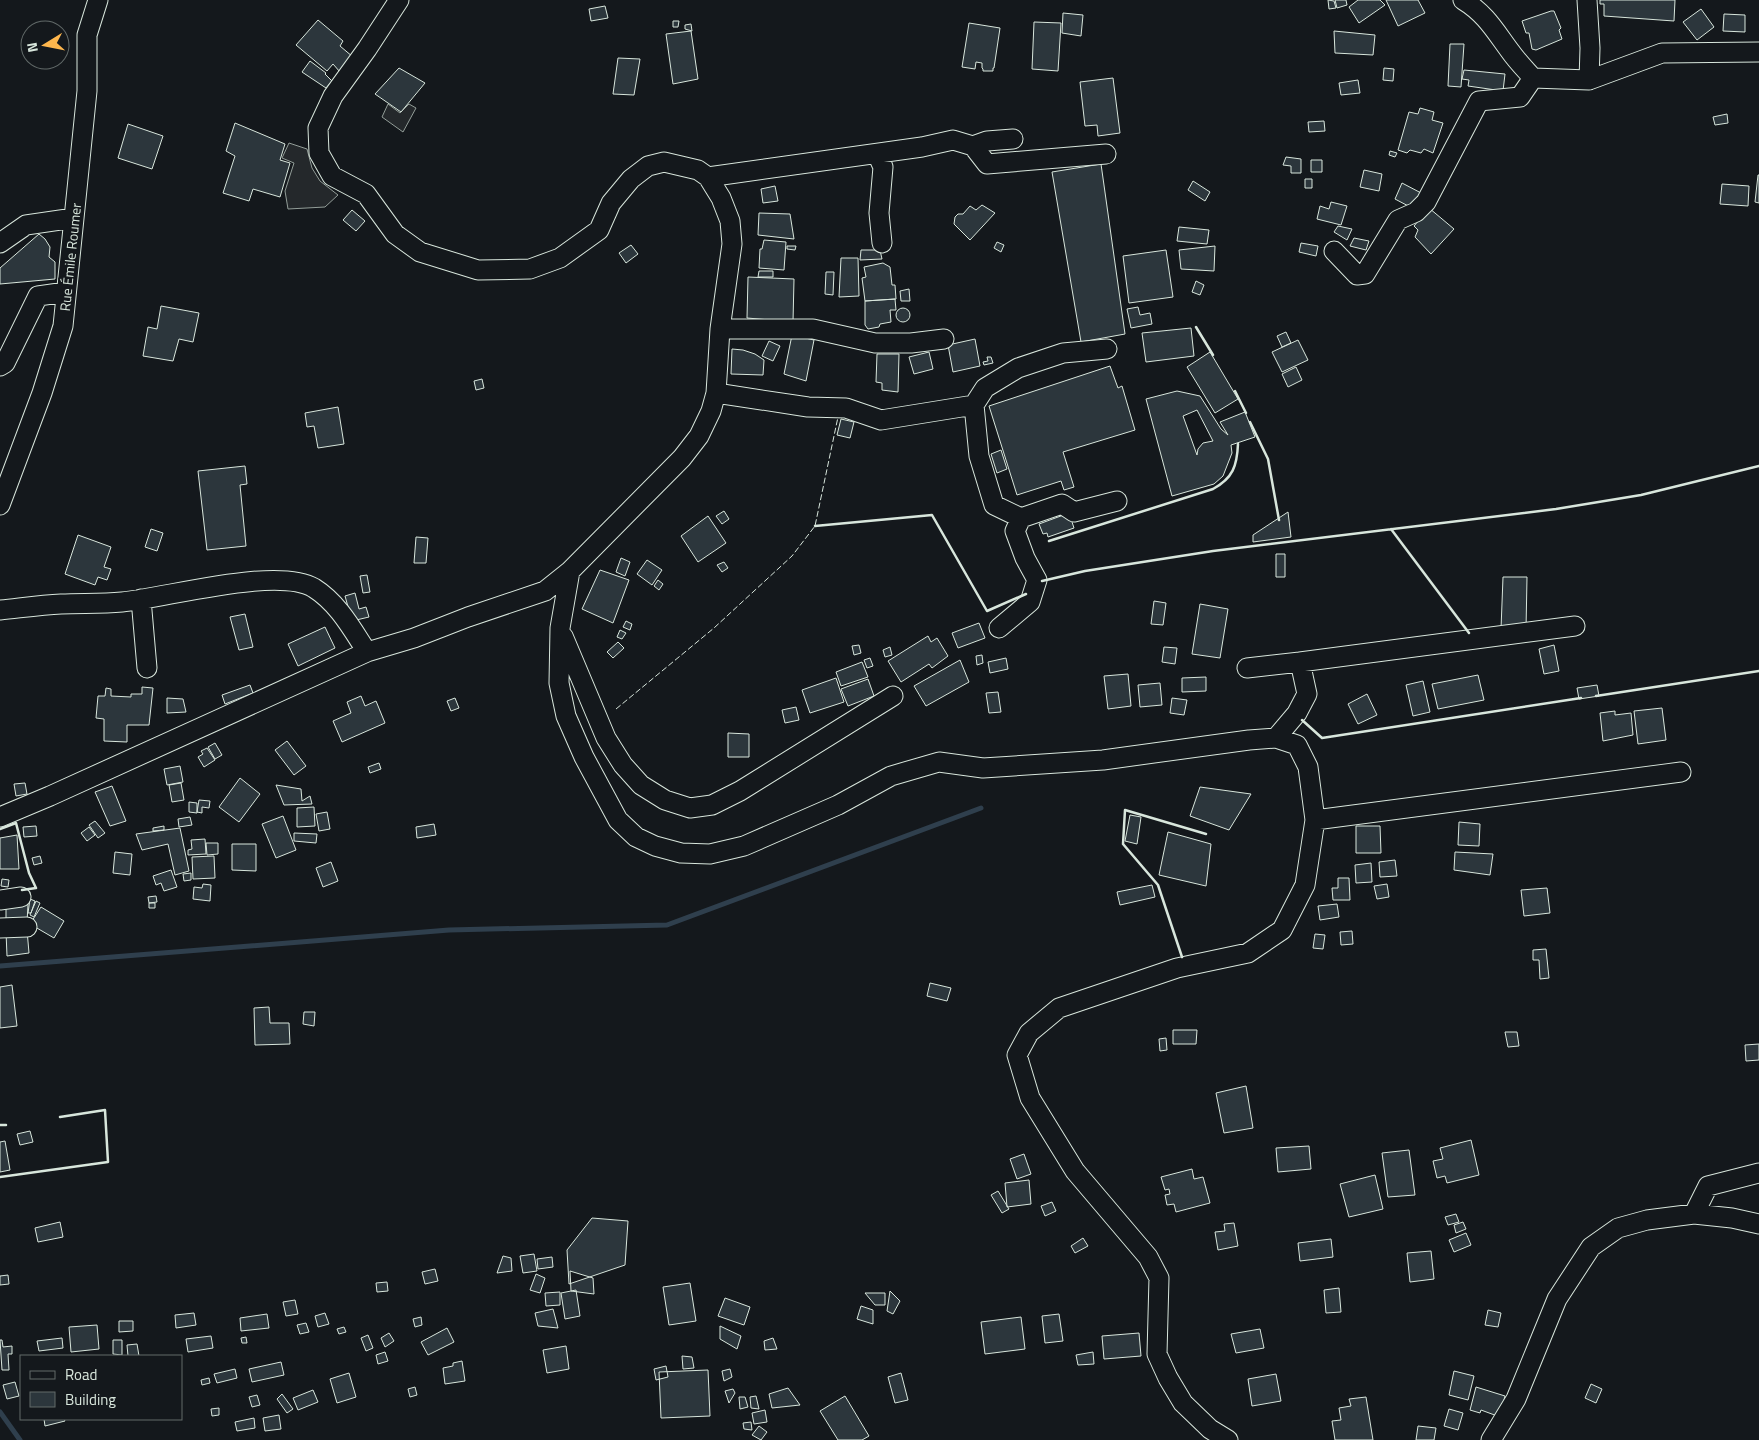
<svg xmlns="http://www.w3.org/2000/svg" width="1759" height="1440" viewBox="0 0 1759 1440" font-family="'Titillium Web',sans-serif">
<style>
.parking{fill:#24282b;stroke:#939e99}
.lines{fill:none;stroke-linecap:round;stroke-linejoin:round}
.stream{stroke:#2f3f4d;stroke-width:5}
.building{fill:#2c363c;stroke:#d8e6dc;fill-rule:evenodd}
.minor-casing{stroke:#d8e6dc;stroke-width:21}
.minor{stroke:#14181c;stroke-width:19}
.fence{stroke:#d8e6dc;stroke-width:1;stroke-dasharray:6 2.5;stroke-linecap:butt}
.wall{stroke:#d8e6dc;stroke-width:2.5}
.labels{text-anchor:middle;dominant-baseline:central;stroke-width:4;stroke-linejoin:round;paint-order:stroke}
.street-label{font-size:14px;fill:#d8e6dc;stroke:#14181c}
</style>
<rect width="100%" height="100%" fill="#14181c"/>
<path class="parking" d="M388 104 400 113 409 104 416 108 403 132 382 117Z
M289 143 307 149 312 168 320 181 338 195 325 207 288 209 285 191 294 163 282 158Z"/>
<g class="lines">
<path class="stream" d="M0 966 449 930 667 925 981 808
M0 1412 20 1440"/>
</g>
<path class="building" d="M1328 0 1334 1 1336 8 1329 9Z
M1335 0H1346L1347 5 1337 8Z
M1358 0H1380L1385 5 1359 23 1349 7Z
M1386 0H1418L1425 13 1398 26Z
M1600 0H1675L1674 21 1604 16V4H1600Z
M605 6 608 18 591 21 589 9Z
M1701 9 1714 27 1697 40 1683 22Z
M1551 11H1554L1561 28 1559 30 1562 39 1536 50 1532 49 1529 33H1526L1522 21Z
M1063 13 1083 15 1081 36 1062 33Z
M1724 14 1745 15V32L1723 31Z
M318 20 343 41 340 46 353 57 340 72 333 64 327 71 296 45Z
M673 21H679L678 27H673Z
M1034 22 1061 23 1058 71 1032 69Z
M969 23 1000 28 994 68H993V71H983V69L982 68V63L976 62 975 69 962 67Z
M691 24 692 31 685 29V25Z
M691 31 698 79 673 84 666 34Z
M1334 31 1375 35 1373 55 1335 53Z
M1450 44H1464L1461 87 1448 86Z
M618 58 640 59 634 95 613 94Z
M310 61 326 73 325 74 332 81 326 88 302 72Z
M399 68 425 83 401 112 375 94Z
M1384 68 1394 69 1393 81 1383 80Z
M1464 70 1505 74 1503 91 1468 86 1469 80 1462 79Z
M1113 78 1120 133 1098 136 1097 125 1085 126 1080 82Z
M1358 80 1360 93 1341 95 1339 83Z
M1420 108 1434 112 1432 120 1443 123 1433 153 1424 149 1421 153 1410 150 1407 153 1398 150 1409 112 1418 114Z
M1727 114 1728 123 1715 125 1713 117Z
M1324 121 1325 131 1309 132 1308 122Z
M235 123 285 144 280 160 290 163 280 197 253 189 249 201 223 193 235 156 226 151Z
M128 124 163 136 152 169 118 158Z
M1390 151 1397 153 1395 157 1389 155Z
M1286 157 1301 159V173H1291V166L1283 165Z
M1311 160H1322V172H1311Z
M1101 164 1125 334 1081 342 1052 172Z
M1364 170 1382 174 1379 191 1360 187Z
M1758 175H1759V203L1755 202Z
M1305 179H1312V188H1305Z
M1193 181 1210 192 1205 201 1188 190Z
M1402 183 1423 194 1414 209 1395 199Z
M1722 184 1749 186 1748 206 1720 204Z
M775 186 778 201 763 203 761 189Z
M1331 202 1347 206 1341 225 1317 219 1320 206 1329 209Z
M982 205 995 213 970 240 954 224 955 217 958 214H963L970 206 976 210Z
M1429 208 1454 229 1431 254 1415 237 1418 230 1414 226Z
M352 210 365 221 356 231 343 220Z
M759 213 790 214 794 239 758 235Z
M1338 226 1352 229 1347 240 1334 232Z
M1179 227 1209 230 1207 244 1177 241Z
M39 234 45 239 50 247 49 257 55 262V279L0 284V268Z
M1354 238 1369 241 1366 250 1350 246Z
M764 240 786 242 784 270 759 268 760 249H762Z
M997 242 1004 245 1001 252 994 248Z
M1301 243 1318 246 1316 256 1299 252Z
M631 245 638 254 626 263 619 253Z
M787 246H796L795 250 787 249Z
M1215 246 1214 271 1181 269 1179 250Z
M861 250H880L882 259 860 260Z
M1166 250 1173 297 1129 303 1123 256Z
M841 258H858L859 296 839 297Z
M883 263 890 267 892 285H895L896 299 865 301 862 278 866 277 864 267Z
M759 271H773V277H758Z
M826 272H834L833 295 825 294Z
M748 277 794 279 793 322 747 318Z
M1196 281 1204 285 1200 295 1192 292Z
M909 289 910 301H901L900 291Z
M895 299 896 310H890L891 322 880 324 879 327 868 329 865 325V301Z
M161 306 199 313 193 342 179 339 173 361 143 356 148 327 157 329Z
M1138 307 1140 315 1150 313 1152 324 1131 328 1127 309Z
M896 315a7 7 0 1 1 14 0a7 7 0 1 1-14 0Z
M1191 328 1194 356 1146 362 1142 333Z
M1286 332 1291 343 1282 347 1277 336Z
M792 335 814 340 806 381 784 374Z
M975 339 980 366 953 372 948 345Z
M1298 340 1308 360 1282 372 1272 352Z
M769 341 780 346 773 361 762 356Z
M732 349 743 350 755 354 764 360 763 375 731 374Z
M929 352 933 369 914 374 909 357Z
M1210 352 1238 399 1215 413 1187 367Z
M877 354H899L898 392 882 390V383L876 382Z
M987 357H991L993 363 984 365 983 362 988 361Z
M1110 366 1118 388 1122 386 1135 430 1063 452 1074 487 1064 490 1061 481 1017 495 989 406Z
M1296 367 1302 380 1288 387 1282 374Z
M482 379 484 388 476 390 474 381Z
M1177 391 1200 396 1221 429 1228 435 1220 422 1245 412 1255 437 1231 445 1232 453 1223 476 1214 484 1172 496 1146 399ZM1197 410 1213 441 1203 443 1198 449 1197 455 1183 416Z
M338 407 344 444 318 448 314 426 307 427 305 413Z
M841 419 854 422 850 438 837 435Z
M1001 450 1007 469 997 473 991 454Z
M245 466 247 484 240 485 246 546 207 550 198 471Z
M724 511 729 519 722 524 716 516Z
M1288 512 1291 537 1253 542V535Z
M1069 513 1074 528 1048 537 1047 533 1043 534 1039 524Z
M708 516 726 543 698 562 681 536Z
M151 529 163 533 157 551 145 547Z
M78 535 111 547 104 567 111 569 107 580 98 577 95 585 65 574Z
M416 537 428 538 426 563H414Z
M1276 554H1285V577H1276Z
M621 558 630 562 625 576 616 572Z
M647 560 662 570 652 585 637 574Z
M724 562 728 568 722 572 717 565Z
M600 570 629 580 613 623 582 609Z
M367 575 370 592 363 593 360 576Z
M1503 577H1527L1526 630 1501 629Z
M658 580 663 584 659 590 654 586Z
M355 593 359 609 366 607 369 617 352 621 345 596Z
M1154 601 1166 603 1163 625 1151 624Z
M1200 604 1228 609 1220 658 1192 654Z
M245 614 253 647 239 650 230 617Z
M626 621 632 624 630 630 623 627Z
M979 623 985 638 958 648 952 633Z
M325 627 335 648 298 666 288 644Z
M620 630 626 633 622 639 617 637Z
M928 636 931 642 937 638 948 656 932 668 929 664 901 682 888 661Z
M618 642 624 648 613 658 607 652Z
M859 645 861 653 854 655 852 646Z
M1554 645 1559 671 1544 674 1539 649Z
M890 647 892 655 885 657 883 650Z
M1164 647 1177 648 1175 664 1162 662Z
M982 655 983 663 977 665 976 656Z
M870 658 873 666 867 668 864 660Z
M1006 658 1008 669 990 673 988 662Z
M960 660 969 682 926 706 914 686Z
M862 662 868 677 841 686 836 672Z
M1128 674 1131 706 1108 709 1104 676Z
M1478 675 1484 700 1438 709 1432 684Z
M1206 677V691L1182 692V678Z
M836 678 844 702 810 713 802 690Z
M868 679 874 696 848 706 841 689Z
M1423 681 1430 712 1413 716 1406 685Z
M1160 683 1162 705 1140 707 1138 685Z
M250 685 253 693 225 704 222 695Z
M1597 685 1599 696 1579 699 1577 688Z
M142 687 153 688 149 725H127V742L104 741V719L96 718 98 696H105L106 688 111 689V696L131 697V694H142Z
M998 692 1001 712 989 713 986 693Z
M1367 694 1377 715 1358 724 1348 704Z
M361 696 365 706 376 701 385 723 342 742 333 721 351 713 347 702Z
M167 698 183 699 186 712 167 713Z
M455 698 459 708 451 711 447 701Z
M1172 698 1187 700 1184 715 1170 713Z
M796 707 799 720 785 723 782 710Z
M1662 708 1666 740 1638 744 1634 711Z
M1615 711V715L1631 713 1633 735 1603 741 1600 713Z
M728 733 749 734V757H728Z
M287 741 306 766 294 775 275 750Z
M215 743 222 755 215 759 208 747Z
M207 748 215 760 204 767 198 757 203 754 201 751Z
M379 763 381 769 370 773 368 767Z
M180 766 183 782 167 785 164 769Z
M240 778 260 794 239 822 219 807Z
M25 783 27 794 16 796 14 784Z
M181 783 184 800 172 802 169 785Z
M276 785 301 789 302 801 310 796 312 804 284 805Z
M112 786 126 821 110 826 95 792Z
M1200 787 1251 794 1229 830 1190 816Z
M199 800 210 801 209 808 202 807V813L197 812Z
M189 802 197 803V813L189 812Z
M314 807 315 826 297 827V808Z
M327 812 330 829 319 831 316 814Z
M1130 815 1141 817 1137 844 1125 841Z
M283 816 296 850 276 858 262 824Z
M190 817 192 825 179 827 178 819Z
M95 821 105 833 98 838 89 825Z
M1459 822 1480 824 1479 846 1458 845Z
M434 824 436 835 417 838 416 827Z
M36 826 37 836 24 837 23 827Z
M164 826V830L153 831V828Z
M1356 826H1380L1381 853H1356Z
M89 827 95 835 87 841 81 833Z
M180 828 189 871 175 875 168 844 142 850 136 834Z
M1168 832 1211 844 1206 886 1159 875Z
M294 833 317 834 316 843 294 841Z
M17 835 19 869H0V838Z
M205 839 206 854 188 855V850L192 849 191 840Z
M206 843H218V854L207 855Z
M232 844H256V871L232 870Z
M115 852 132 854 130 875 113 873Z
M1455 852 1493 854 1490 875 1454 870Z
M40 856 42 863 34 865 32 858Z
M214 856 215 878 193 879 192 857Z
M1395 860 1397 876 1380 877 1379 862Z
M331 862 338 881 323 887 316 868Z
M1371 863 1372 882 1356 883 1355 865Z
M171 870 177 887 164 891 161 883 156 885 153 876Z
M191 873V880L184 881 183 874Z
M1338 878H1349L1350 900H1333L1332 888H1338Z
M2 879 9 880 8 887 1 886Z
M203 884 211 885 210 901 193 899 194 887 202 888Z
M1387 884 1389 897 1377 899 1374 886Z
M1152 885 1155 897 1120 905 1117 892Z
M1547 888 1550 913 1524 916 1521 890Z
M156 896 157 902 149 903 148 897Z
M30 899 35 901 31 913H28Z
M36 901 40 903 34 917 30 915Z
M6 903 28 904 27 923H6Z
M149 903H155V908H149Z
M1337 904 1339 917 1320 920 1318 906Z
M41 907 64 921 54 938 30 924Z
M27 930 29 953 7 956 6 932Z
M1352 931 1353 944 1341 945 1340 932Z
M1315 934 1325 935 1323 949 1313 948Z
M1546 949 1549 978 1540 979 1539 960H1533V950Z
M930 983 951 988 947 1001 927 996Z
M12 985 17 1026 0 1028V987Z
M269 1007 270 1023H289L290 1044 255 1045 254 1008Z
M304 1012H315L314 1026 303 1024Z
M1173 1030H1197L1196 1044H1173Z
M1505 1032H1517L1519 1046 1508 1047Z
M1166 1038 1167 1050 1160 1051 1159 1039Z
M1759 1044V1060L1746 1061 1745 1045Z
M1246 1086 1253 1128 1224 1133 1216 1093Z
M30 1131 33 1142 20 1145 17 1134Z
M1471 1140 1479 1175 1447 1183 1445 1176 1437 1178 1433 1161 1443 1159 1440 1148Z
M5 1141 10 1170 0 1172V1142Z
M1309 1146 1311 1169 1278 1172 1276 1148Z
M1409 1150 1415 1195 1388 1197 1382 1153Z
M1024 1154 1031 1174 1017 1179 1010 1159Z
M1192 1169 1194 1179 1203 1177 1210 1203 1176 1212 1174 1204 1167 1205 1165 1195 1170 1194 1169 1189 1165 1190 1161 1177Z
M1375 1175 1383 1209 1349 1217 1340 1184Z
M1029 1180 1031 1204 1007 1207 1005 1183Z
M998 1191 1009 1209 1002 1213 991 1195Z
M1052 1202 1056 1211 1045 1216 1041 1206Z
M1456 1214 1459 1222 1448 1225 1445 1217Z
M592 1218 628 1221 625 1265 569 1284 567 1250Z
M60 1222 63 1237 38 1242 35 1228Z
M1463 1222 1466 1229 1456 1233 1454 1225Z
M1234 1223 1238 1246 1218 1250 1215 1232 1225 1231 1224 1224Z
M1466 1233 1471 1245 1454 1252 1449 1240Z
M1083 1238 1088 1246 1075 1253 1071 1246Z
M1331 1239 1333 1257 1300 1261 1298 1243Z
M1431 1251 1434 1279 1410 1282 1407 1253Z
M534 1254 537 1271 523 1273 520 1256Z
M503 1256 511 1258 512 1271 497 1273Z
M552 1257 553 1267 538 1269 537 1259Z
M435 1269 438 1281 425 1284 422 1272Z
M570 1271 593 1278 594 1294 571 1291Z
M536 1274 545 1278 540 1293 530 1290Z
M8 1275 9 1284 0 1285V1276Z
M387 1282 388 1291 377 1292 376 1283Z
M690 1283 696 1321 669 1325 663 1287Z
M1339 1288 1341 1312 1326 1313 1324 1290Z
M576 1290 580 1316 565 1319 561 1293Z
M890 1291 900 1301 893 1314 887 1311Z
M560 1292V1305L546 1306 545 1293Z
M865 1293H885V1305H875Z
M725 1298 750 1307 744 1325 718 1316Z
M295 1300 298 1314 286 1316 283 1302Z
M861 1306 873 1310V1324L857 1319Z
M553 1309 558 1328 538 1326 535 1313Z
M1488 1310 1501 1313 1498 1327 1485 1325Z
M194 1313 196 1325 176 1328 175 1315Z
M325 1313 329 1324 318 1327 315 1316Z
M267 1314 269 1328 241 1331 240 1318Z
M1059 1314 1063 1341 1045 1343 1042 1316Z
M421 1317 422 1325 415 1327 413 1319Z
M1021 1317 1025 1349 985 1354 981 1322Z
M119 1321H133V1331L119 1332Z
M306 1323 309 1332 300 1334 297 1325Z
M97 1325 99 1349 71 1352 69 1327Z
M720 1326 741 1336 737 1349 720 1339Z
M344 1327 346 1332 339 1334 337 1329Z
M447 1328 454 1342 428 1355 421 1342Z
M1260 1329 1264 1348 1236 1353 1231 1334Z
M389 1333 394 1341 385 1347 381 1338Z
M1139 1333 1141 1356 1104 1359 1102 1336Z
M368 1335 373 1348 366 1351 361 1338Z
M211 1336 213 1348 188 1352 186 1339Z
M246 1337 247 1343H242L241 1338Z
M62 1338 63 1348 39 1351 37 1341Z
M773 1338 777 1349 765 1350 764 1341Z
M0 1340H2L3 1347 12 1346V1354H8L9 1370H2Z
M113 1340H122V1355L113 1354Z
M137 1344 139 1356H128L127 1345Z
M566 1346 569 1369 547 1373 543 1350Z
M385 1352 388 1361 378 1364 376 1355Z
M1093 1352 1094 1364 1078 1365 1076 1355Z
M682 1356 692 1357 694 1368 683 1369Z
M462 1361 465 1381 445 1384 443 1368 453 1366V1363Z
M281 1362 284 1375 252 1382 249 1369Z
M666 1366 668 1377 656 1380 654 1369Z
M235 1369 237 1378 217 1383 214 1374Z
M730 1369 732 1377 724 1381 722 1371Z
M708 1370 710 1416 661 1418 659 1372Z
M1454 1371 1474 1376 1468 1400 1449 1395Z
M349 1373 356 1397 337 1403 330 1379Z
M901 1373 908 1400 895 1403 888 1377Z
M1276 1374 1281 1401 1252 1406 1248 1379Z
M209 1378 210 1383 202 1385 201 1380Z
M15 1382 19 1396 7 1399 3 1385Z
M1591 1384 1602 1389 1596 1403 1585 1398Z
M415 1387 417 1395 410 1397 408 1389Z
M1476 1387 1505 1396 1500 1417 1481 1410 1480 1413 1470 1410Z
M788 1388 800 1405 772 1408 769 1394Z
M733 1389 735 1393 729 1403 725 1391Z
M313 1390 318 1402 298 1410 293 1398Z
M282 1394 293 1409 287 1413 277 1399Z
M257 1395 260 1405 252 1407 249 1397Z
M756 1396 759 1409 751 1408 750 1397Z
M845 1396 869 1436 862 1440H838L820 1411Z
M739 1397H745L748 1407 740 1409Z
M1366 1397 1373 1440H1335L1332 1421 1341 1420 1339 1408 1351 1406 1349 1399Z
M219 1408V1415L212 1416 211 1409Z
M1449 1409 1463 1413 1458 1430 1444 1426Z
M765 1410 767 1422 754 1424 752 1413Z
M279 1415 281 1429 265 1431 263 1418Z
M254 1418 255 1428 237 1431 235 1422Z
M44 1419H64L65 1421 45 1426Z
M751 1422 752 1430 744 1429 743 1423Z
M759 1426 767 1432 761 1440 752 1435Z
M1418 1426 1436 1428 1434 1440H1416Z"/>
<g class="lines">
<g class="minor-casing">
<path id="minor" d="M1463 0C1486 14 1495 31 1510 51 1517 61 1525 69 1533 78L1589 80 1662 53 1759 52
M1587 0 1590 48 1589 80
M973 146 987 141 1013 139
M877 154 883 167 879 213 882 243
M708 177 922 147 953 140 973 146 987 164 1106 154
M0 243 26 225 74 218
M1334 251 1357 275 1365 274 1398 220 1416 212 1426 202 1479 101 1520 97 1533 78
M720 329H813L875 343H911L944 339
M0 366 5 363 38 296 66 292
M716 393 808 407 846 408 881 420 974 405 985 388 1018 368 1063 353 1107 349
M974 405 979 456 994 505 1021 518
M0 505 42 393 63 326 87 91V35L98 0
M570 571 560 628 559 683 566 716 584 757 618 820 636 837 655 846 681 853 710 854 744 846 838 805 891 776 939 762 983 768 1103 760 1249 740 1276 738 1297 745 1308 767 1315 820 1305 885 1282 930 1248 953 1177 968 1059 1008 1029 1033 1017 1055 1030 1098 1075 1171 1148 1257 1159 1278 1157 1354 1168 1378 1183 1403 1210 1429 1228 1440
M141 599 147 668
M0 610C20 608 41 605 61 604 81 603 101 604 122 602 166 598 277 566 314 588 338 603 352 629 367 652
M999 628 1030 602 1037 580 1025 558 1015 531 1021 518 1062 504 1074 512 1117 501
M563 636 606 738 623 765 641 785 665 800 690 808 712 805 740 791 893 696
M1247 668 1300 662
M1276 738 1297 713 1307 694 1300 662 1575 626
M0 817 50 796 367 652 414 638 468 617 545 591 570 571 682 458 699 436 711 411 716 393 720 329 732 244 730 221 721 198 708 177 698 170 664 162 648 166 631 179 611 203 599 230 560 258 530 269 478 270 420 252 395 234 366 194 332 176 319 153 318 128 333 96 367 49 399 0
M1315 820 1681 772
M0 900 21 897
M0 928 27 927
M1694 1214 1708 1186 1759 1173
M1491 1440 1516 1399 1557 1299 1591 1247 1618 1228 1647 1220 1694 1214 1732 1218 1759 1224"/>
</g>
<use href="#minor" class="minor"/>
<path class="fence" d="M616 709 714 628 792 556 815 526 838 417"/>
<path class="wall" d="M1196 327 1213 355
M1235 391 1246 413
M1250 422 1268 459 1279 520
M815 526 932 515 987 611 1026 594
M1391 529 1469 633
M1049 541 1213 489C1233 478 1237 466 1238 444
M1042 581 1085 571 1213 551 1556 509 1641 495 1759 466
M1596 696 1759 671
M1302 720 1322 738 1581 698
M0 829 16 823 29 873 36 888 22 890
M1182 957 1158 885 1123 844 1125 810 1206 834
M0 1125H6
M0 1177 108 1162 105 1110 60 1117"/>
</g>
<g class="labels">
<g class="street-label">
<text transform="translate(70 257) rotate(-84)">Rue Émile Roumer</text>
</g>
</g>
<rect x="20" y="1355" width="162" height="65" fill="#14181c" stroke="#626a69"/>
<rect x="30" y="1371" width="25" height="8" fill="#14181c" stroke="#626a69"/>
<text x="65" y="1380" font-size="15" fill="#d8e6dc">Road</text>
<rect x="30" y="1392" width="25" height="15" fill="#2c363c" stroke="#626a69"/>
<text x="65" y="1405" font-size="15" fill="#d8e6dc">Building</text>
<g transform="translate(45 45) rotate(260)"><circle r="24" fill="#14181c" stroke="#626a69"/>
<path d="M0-4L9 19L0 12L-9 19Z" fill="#ffb74d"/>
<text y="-8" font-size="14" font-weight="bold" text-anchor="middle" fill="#d8e6dc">N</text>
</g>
</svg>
